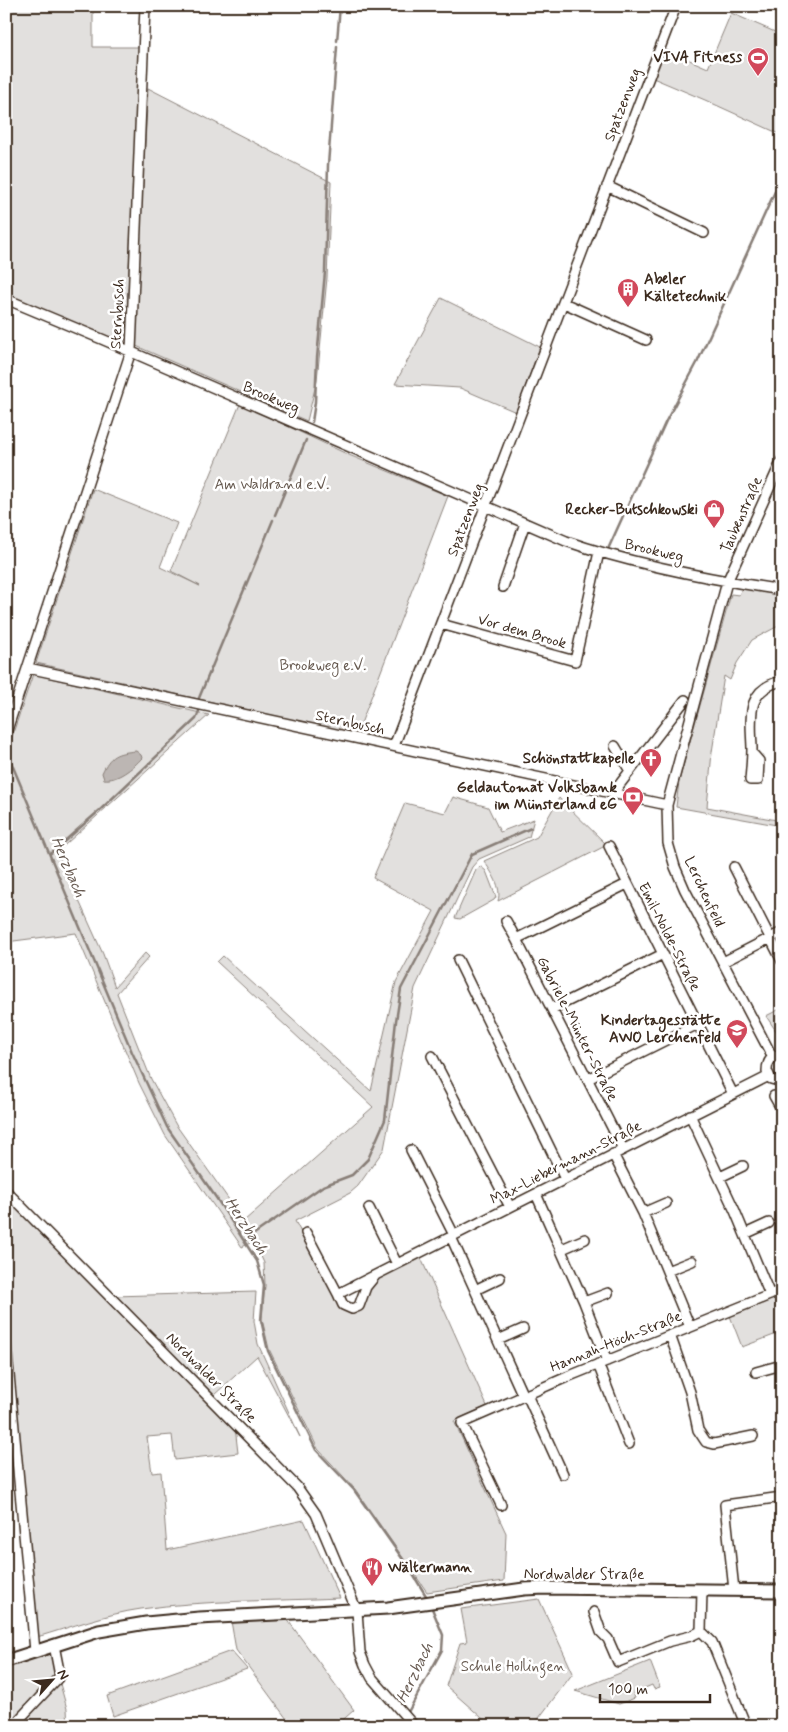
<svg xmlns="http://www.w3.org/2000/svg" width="788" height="1732" viewBox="0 0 788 1732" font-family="Mynerve,sans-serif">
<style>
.green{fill:#e2e0de;stroke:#8e857e}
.water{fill:#bcb6b3;stroke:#887e77}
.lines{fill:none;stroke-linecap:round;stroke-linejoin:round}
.stream{stroke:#887e77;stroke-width:2.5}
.minor-casing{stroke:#3b2a1e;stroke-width:12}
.major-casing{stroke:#3b2a1e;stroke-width:15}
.minor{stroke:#fff;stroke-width:9}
.major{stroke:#fff;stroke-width:11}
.labels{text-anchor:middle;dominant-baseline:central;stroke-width:5;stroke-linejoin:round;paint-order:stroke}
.poi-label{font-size:15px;font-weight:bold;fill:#3b2a1e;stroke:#fff;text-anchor:end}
.street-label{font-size:15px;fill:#3b2a1e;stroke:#fff}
.park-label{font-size:15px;fill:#65584e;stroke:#fff}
.water-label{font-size:16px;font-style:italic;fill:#685b52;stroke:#fff}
</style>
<rect width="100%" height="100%" fill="#fff"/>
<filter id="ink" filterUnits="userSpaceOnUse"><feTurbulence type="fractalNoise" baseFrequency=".02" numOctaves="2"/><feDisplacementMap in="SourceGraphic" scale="10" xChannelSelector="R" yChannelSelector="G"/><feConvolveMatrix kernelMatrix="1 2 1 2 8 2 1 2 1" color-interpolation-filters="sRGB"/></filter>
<g filter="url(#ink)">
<path class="green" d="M6 6H93V47H139L126 339 123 345 6 298Z
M731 13 782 35V135L705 100 653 78 664 49 708 68Z
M148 88 331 182 327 278 317 380 307 421 134 345Z
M441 298 540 347 516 412 460 388 395 384Z
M240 404 349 455 448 496 357 734 36 663 93 489 177 523 160 567 200 586 171 571Z
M744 584 782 590V624L752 640 737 663 730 680 724 676 712 752 707 807 782 821V826L676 807 679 781 731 594 739 595Z
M33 674 209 715 57 852 103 954 115 987 145 953 149 957 117 993 151 1079 176 1125 244 1221 373 1107 217 962 223 956 371 1091 396 982 434 911 373 878 405 803 445 813 453 797 488 807 500 832 534 819 529 837 479 859 472 867 415 988 384 1149 358 1186 350 1193 295 1221 341 1309 351 1313 379 1277 420 1256 487 1406 454 1421 506 1533 504 1581 427 1592 355 1489 318 1449 269 1349 262 1319 265 1285 264 1263 254 1241 242 1247 165 1135 139 1083 76 933 6 942V754Z
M559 798 607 845 498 901C502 887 492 873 484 861L537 837Z
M480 866 486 871 496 897 494 900 460 919 455 918 476 870Z
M782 1008V1040L766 1016Z
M6 1197 235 1427 238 1453 175 1460 172 1435 147 1437 152 1473 161 1472 167 1550 304 1520 340 1598C276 1601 205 1600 141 1609 106 1614 71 1627 37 1637L6 1304Z
M256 1292 254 1321 258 1344 300 1437 257 1356 214 1395 113 1296Z
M781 1296 782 1332 742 1347 730 1316Z
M539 1599 573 1673 533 1726H491L446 1686 460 1643 467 1642 461 1609Z
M287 1619 354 1710 336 1726H292L236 1650 231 1621Z
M52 1650 57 1675 9 1726H6V1665Z
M231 1651 247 1669 113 1716 107 1696Z
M650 1661 660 1687 654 1689 652 1685 633 1693 635 1698 619 1704 575 1691Z
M59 1680 67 1709 68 1726H17Z"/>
<path class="water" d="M136 751 141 755 142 758C133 768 117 781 104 779L102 773C110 755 116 753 136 751Z"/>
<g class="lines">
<path class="stream" d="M337 41 340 6
M312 422 315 402 317 358 325 272 328 165 337 47
M275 515 306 440
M609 547 666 421 697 363 782 176
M199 698 273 520
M6 750 132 1052 167 1127 217 1199 257 1261 264 1285 261 1320 268 1351 316 1450 354 1490 409 1568 428 1599
M51 853 100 810 196 719 199 711
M244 1241 323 1186 352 1175 368 1159 385 1120 396 1021 401 989 472 854 531 828
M407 1714 442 1650 443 1635 431 1606
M397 1726 403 1718"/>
<g class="minor-casing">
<path id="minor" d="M607 186 704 233
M6 299 104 340 566 541C635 565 709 579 782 590
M564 303 646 340
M503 587 525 523
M441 624 575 661 599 552
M28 668 667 805
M6 733 131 351 145 6
M394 746 676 6
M615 746 630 771
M752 753 759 761 758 780H750C751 769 752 759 752 748 751 719 745 689 782 681
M613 793 685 700
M609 846 733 1094
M734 867 782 961
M506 921 516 939 623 1149
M516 939 627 884
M458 960 565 1179
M723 962 782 932
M552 1009 663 954
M782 1055C772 1056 767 1061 767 1071L771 1079 782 1082
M432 1056 510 1207
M773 1058 685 890 675 867 668 843 667 805 727 582 782 460
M588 1079 698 1024
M774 1096 782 1110
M690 1115 735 1211 770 1295
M411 1150 454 1235
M613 1154 643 1213 690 1327
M720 1177 743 1166
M6 1191 297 1487 316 1514 357 1611 360 1652 365 1665 372 1678 414 1726
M536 1194 584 1302 607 1361
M369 1208 397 1264
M643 1213 666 1203
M306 1233 338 1294
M745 1234 769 1223
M451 1237 523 1396
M562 1249 585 1239
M667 1271 692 1261
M375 1276 366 1287 359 1306 352 1309 343 1305 338 1294 769 1076
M475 1290 500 1278
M584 1302 608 1293
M670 1335 690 1392 698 1430 706 1442 714 1444 753 1436
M498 1340 523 1329
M6 1343 35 1651
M598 1364 629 1444
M756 1372 782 1365
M527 1395 563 1474
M501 1505 462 1423 567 1377 782 1290
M702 1590 701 1631 712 1642 746 1726
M734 1590 725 1505 782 1497
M594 1612 601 1632 608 1639 618 1662 670 1641 691 1636 701 1631
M13 1726 60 1676 54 1645"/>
</g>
<g class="major-casing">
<path id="major" d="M6 1661 99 1631 146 1623 199 1618 388 1608 524 1589 545 1588 782 1591"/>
</g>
<use href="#minor" class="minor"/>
<use href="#major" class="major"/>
</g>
</g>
<defs>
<g id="stadium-pin" transform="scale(1.125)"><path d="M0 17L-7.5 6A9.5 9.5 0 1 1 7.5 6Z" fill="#d1495b" stroke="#fff"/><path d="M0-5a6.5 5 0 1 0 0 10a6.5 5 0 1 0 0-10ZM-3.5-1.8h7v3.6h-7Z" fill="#fff"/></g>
<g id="building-pin" transform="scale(1.125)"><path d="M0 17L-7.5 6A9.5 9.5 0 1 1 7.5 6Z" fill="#d1495b" stroke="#fff"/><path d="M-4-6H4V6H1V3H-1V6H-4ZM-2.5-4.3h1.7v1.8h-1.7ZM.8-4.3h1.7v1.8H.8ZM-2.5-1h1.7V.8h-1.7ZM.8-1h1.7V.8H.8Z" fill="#fff"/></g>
<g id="shop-pin" transform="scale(1.125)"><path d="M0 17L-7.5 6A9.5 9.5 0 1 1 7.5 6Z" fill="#d1495b" stroke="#fff"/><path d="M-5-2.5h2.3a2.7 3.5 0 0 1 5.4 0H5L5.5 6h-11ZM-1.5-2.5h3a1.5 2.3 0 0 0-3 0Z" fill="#fff"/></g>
<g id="church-pin" transform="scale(1.125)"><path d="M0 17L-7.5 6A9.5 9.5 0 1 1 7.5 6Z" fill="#d1495b" stroke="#fff"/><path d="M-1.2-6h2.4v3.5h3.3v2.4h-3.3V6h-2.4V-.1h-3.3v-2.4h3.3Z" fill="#fff"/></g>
<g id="bank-pin" transform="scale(1.125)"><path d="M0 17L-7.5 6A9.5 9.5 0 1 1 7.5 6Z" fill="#d1495b" stroke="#fff"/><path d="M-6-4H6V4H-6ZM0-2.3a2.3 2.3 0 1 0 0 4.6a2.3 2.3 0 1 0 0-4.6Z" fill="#fff"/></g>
<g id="school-pin" transform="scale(1.125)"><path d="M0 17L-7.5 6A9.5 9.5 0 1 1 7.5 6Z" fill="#d1495b" stroke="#fff"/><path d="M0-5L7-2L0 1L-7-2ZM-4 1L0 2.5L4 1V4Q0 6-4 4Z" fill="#fff"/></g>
<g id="restaurant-pin" transform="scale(1.125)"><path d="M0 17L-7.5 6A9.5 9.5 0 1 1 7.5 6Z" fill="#d1495b" stroke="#fff"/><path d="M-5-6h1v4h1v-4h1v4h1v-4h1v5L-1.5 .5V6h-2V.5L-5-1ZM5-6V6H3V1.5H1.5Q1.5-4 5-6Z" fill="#fff"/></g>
</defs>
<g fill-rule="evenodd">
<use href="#stadium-pin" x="758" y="58"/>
<use href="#building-pin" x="628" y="289"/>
<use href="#shop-pin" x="714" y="510"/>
<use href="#church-pin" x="651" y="759"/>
<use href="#bank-pin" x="633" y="797"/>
<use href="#school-pin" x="737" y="1030"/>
<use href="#restaurant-pin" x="372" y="1568"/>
</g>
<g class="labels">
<g class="poi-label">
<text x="742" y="58">VIVA Fitness</text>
<text x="644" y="280" text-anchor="start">Abeler<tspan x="644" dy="17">Kältetechnik</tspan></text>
<text x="698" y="510">Recker-Butschkowski</text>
<text x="635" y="759">Schönstattkapelle</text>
<text x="617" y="788">Geldautomat Volksbank<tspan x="617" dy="17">im Münsterland eG</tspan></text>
<text x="721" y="1021">Kindertagesstätte<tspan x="721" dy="17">AWO Lerchenfeld</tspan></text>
<text x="388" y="1568" text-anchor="start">Wältermann</text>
</g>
<g class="street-label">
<text transform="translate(623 105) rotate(-69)">Spatzenweg</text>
<text transform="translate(118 314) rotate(-87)">Sternbusch</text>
<text transform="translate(271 398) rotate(23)">Brookweg</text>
<text transform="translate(742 515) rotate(-66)">Taubenstraße</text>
<text transform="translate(466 520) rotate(-69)">Spatzenweg</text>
<text transform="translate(654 551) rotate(13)">Brookweg</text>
<text transform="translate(522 632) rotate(16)">Vor dem Brook</text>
<text transform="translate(350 723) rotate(12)">Sternbusch</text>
<text transform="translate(704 892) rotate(65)">Lerchenfeld</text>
<text transform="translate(669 937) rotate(63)">Emil-Nolde-Straße</text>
<text transform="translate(577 1029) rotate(63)">Gabriele-Münter-Straße</text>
<text transform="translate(566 1163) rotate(-27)">Max-Liebermann-Straße</text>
<text transform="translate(616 1342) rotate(-22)">Hannah-Höch-Straße</text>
<text transform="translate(211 1378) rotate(45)">Nordwalder Straße</text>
<text x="584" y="1575">Nordwalder Straße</text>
</g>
<g class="park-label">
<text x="272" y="485">Am Waldrand e.V.</text>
<text x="323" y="666">Brookweg e.V.</text>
<text x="513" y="1667">Schule Hollingen</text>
</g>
<g class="water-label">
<text transform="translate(68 867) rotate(67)">Herzbach</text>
<text transform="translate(246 1226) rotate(57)">Herzbach</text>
<text transform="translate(415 1673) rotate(-64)">Herzbach</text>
</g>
</g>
<rect width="788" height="1732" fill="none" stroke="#fff" stroke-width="25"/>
<rect x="12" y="12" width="763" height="1707" fill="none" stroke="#3b2a1e" stroke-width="2" filter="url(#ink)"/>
<g transform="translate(52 1680) rotate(63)" stroke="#ffffff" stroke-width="4" paint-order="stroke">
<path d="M0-4L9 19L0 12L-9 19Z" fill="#3b2a1e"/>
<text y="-8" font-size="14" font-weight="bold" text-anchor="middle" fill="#3b2a1e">N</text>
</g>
<path d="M600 1694v8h110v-8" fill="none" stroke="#3b2a1e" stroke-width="2.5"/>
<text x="608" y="1694" font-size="15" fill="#3b2a1e" stroke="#ffffff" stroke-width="4" paint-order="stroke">100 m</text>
</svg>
